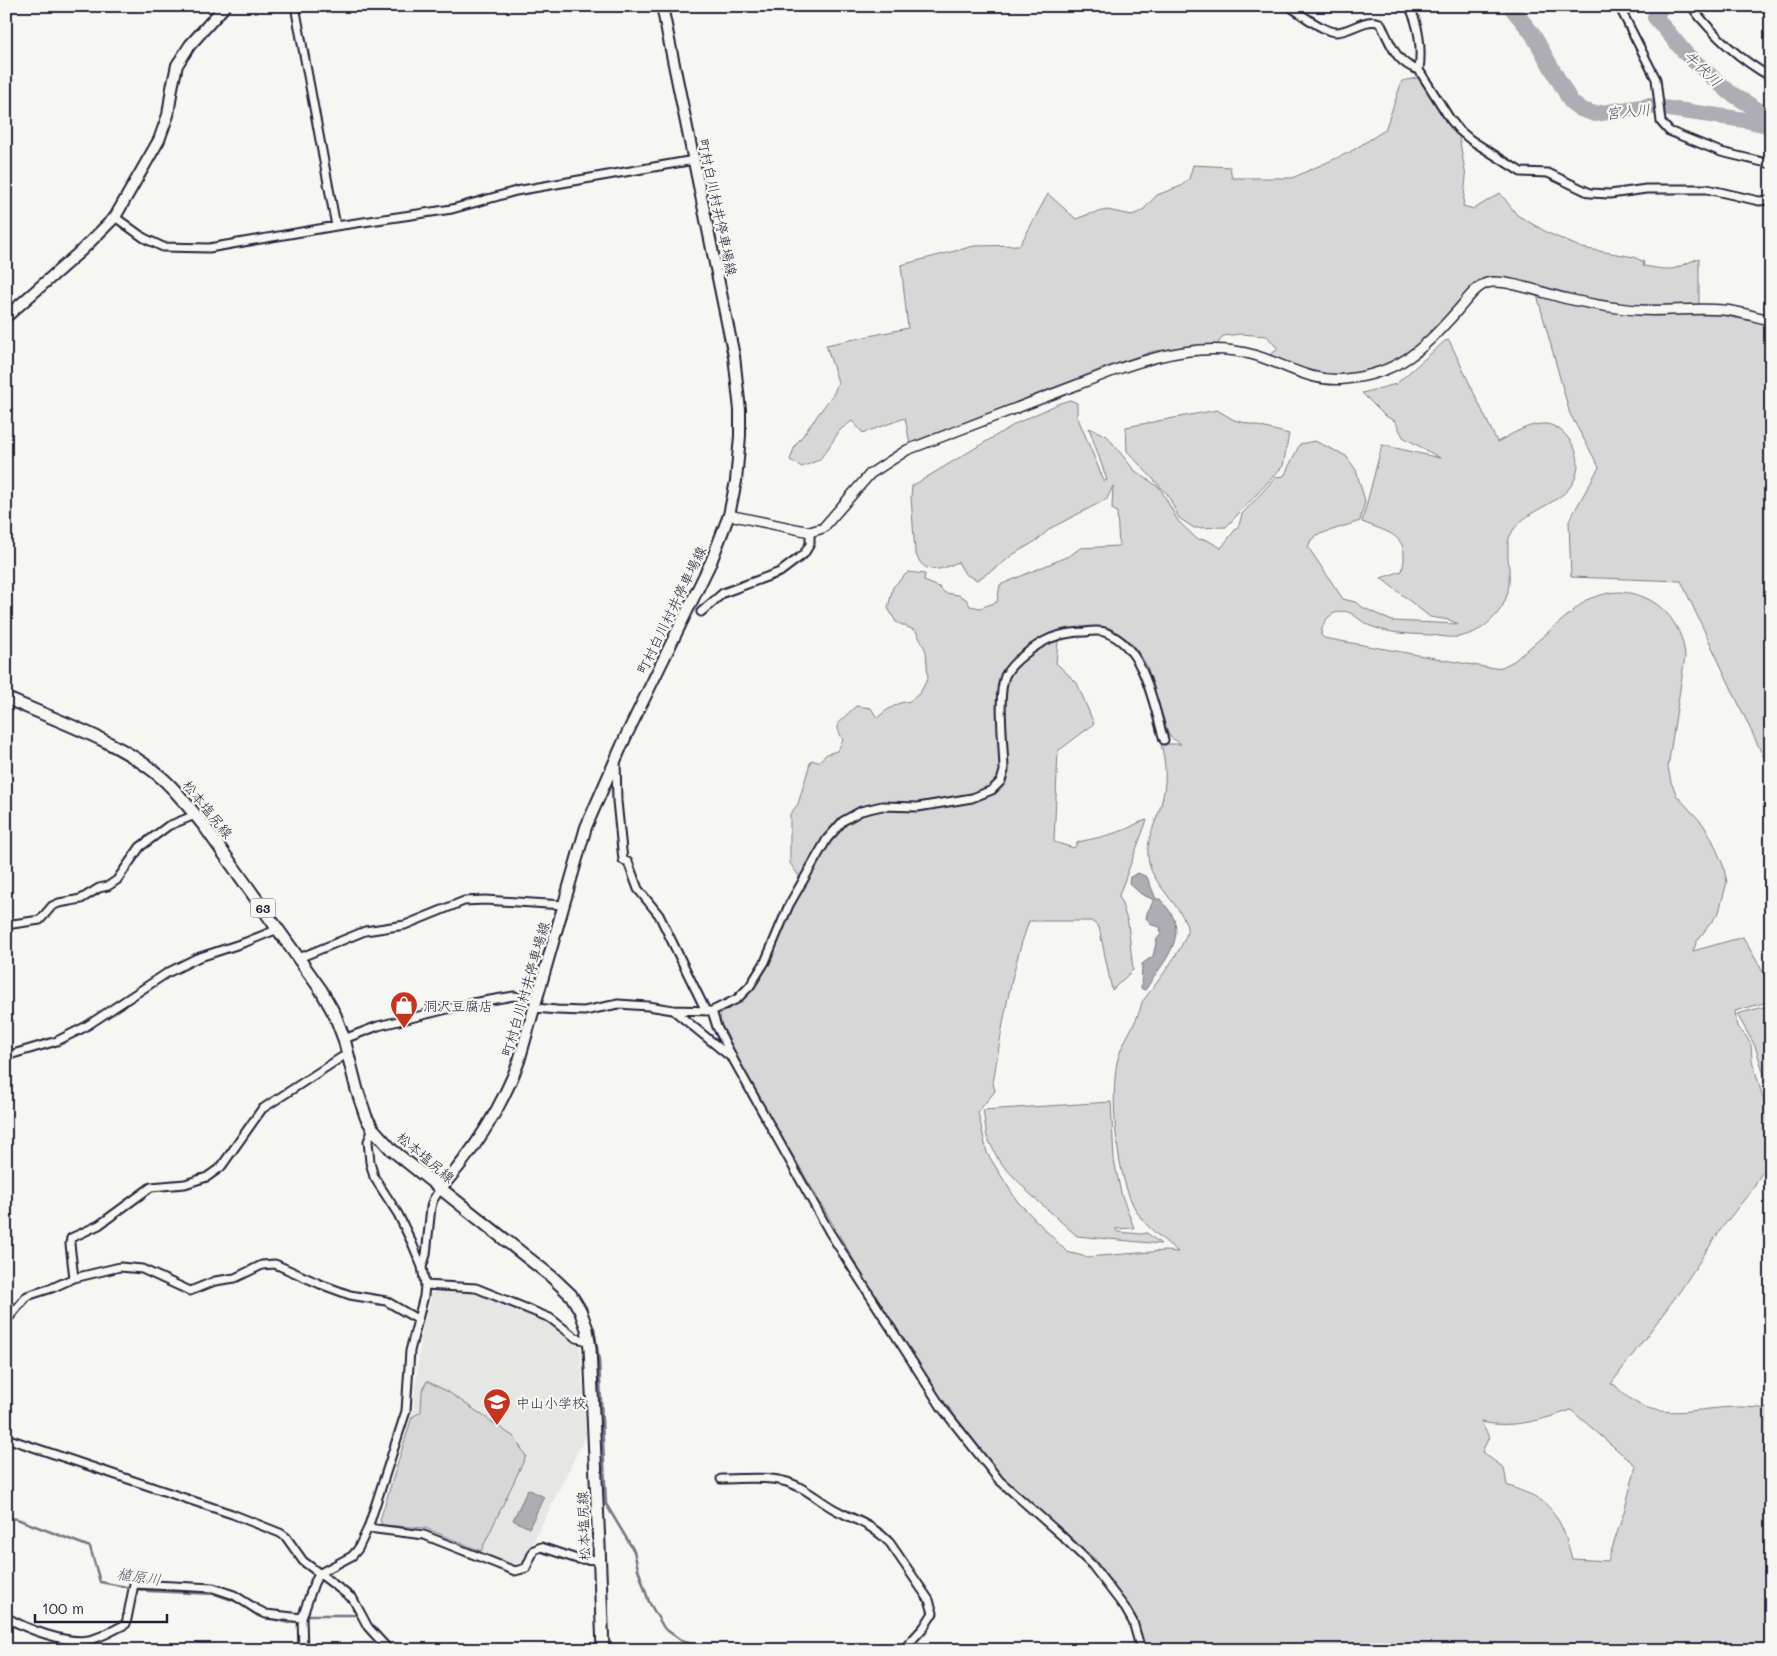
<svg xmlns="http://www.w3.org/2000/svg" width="1777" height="1656" viewBox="0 0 1777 1656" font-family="Mali,'Klee One',sans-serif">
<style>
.built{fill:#e6e6e4}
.green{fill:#d7d7d7;stroke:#7c7c89;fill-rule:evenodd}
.water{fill:#adadb3;stroke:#757583}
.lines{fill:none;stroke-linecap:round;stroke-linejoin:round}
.stream{stroke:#757583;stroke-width:2.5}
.river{stroke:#adadb3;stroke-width:16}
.minor-casing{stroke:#22223b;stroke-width:11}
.tertiary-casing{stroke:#22223b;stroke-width:12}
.secondary-casing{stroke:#22223b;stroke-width:14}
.primary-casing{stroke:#22223b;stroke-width:15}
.minor{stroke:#f6f6f2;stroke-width:7}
.tertiary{stroke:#f6f6f2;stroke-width:9}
.secondary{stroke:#f6f6f2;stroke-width:10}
.primary{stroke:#f6f6f2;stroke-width:11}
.labels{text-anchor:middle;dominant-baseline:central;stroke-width:4.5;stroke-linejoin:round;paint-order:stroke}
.shield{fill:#f6f6f2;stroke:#626272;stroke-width:1}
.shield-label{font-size:12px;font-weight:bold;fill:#22223b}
.street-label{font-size:14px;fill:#22223b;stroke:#f6f6f2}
.poi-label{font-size:14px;fill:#22223b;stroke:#f6f6f2;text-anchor:start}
.water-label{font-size:15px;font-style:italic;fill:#535365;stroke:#f6f6f2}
</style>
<rect width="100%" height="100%" fill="#f6f6f2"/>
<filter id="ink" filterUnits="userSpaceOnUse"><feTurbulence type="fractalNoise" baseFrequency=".02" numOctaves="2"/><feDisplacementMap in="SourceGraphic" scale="10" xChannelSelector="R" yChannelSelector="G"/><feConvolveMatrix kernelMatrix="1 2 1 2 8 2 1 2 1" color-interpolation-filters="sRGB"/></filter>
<g filter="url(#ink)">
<path class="built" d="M434 1288 473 1290 550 1321 580 1345 586 1435 523 1563 516 1566 425 1528 382 1525 380 1520 412 1417 422 1330Z"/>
<path class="green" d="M1422 77 1427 89 1445 115 1458 131 1466 177 1463 206 1474 209 1500 193 1517 215 1548 233 1582 248 1634 257 1644 262 1643 266C1653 267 1666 271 1676 268 1684 265 1691 261 1699 258V305C1680 305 1660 309 1642 307 1621 305 1599 301 1578 296 1558 292 1507 275 1489 278 1472 282 1465 298 1453 310 1437 326 1422 343 1403 356 1382 372 1346 378 1320 373 1302 369 1286 362 1270 355L1278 349 1267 336 1241 334 1223 336 1217 345 1154 351 1109 366 910 444 905 418 863 433 852 421 840 430 827 450 819 460 802 467 790 460 795 446 834 393 838 382 826 345 908 328 901 265 974 246 1020 245 1048 194 1076 219 1089 214 1107 210 1132 215 1142 211 1157 195 1181 186 1189 179 1193 165 1230 167 1232 178H1292L1350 152 1385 130 1402 81Z
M1537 295 1580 305 1640 314 1721 315 1771 325V773L1681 581 1571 577 1569 521 1599 467 1570 414Z
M1449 340 1497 442C1513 434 1528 423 1546 424 1555 425 1563 431 1568 438 1575 446 1578 455 1578 465 1576 506 1524 504 1510 536 1507 542 1508 551 1508 558 1511 585 1510 604 1488 623 1480 631 1468 635 1458 637 1449 638 1440 636 1431 635 1409 634 1389 634 1368 625 1358 620 1350 608 1338 612 1327 615 1322 624 1321 635L1324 638 1490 668 1502 667 1514 661 1586 600C1597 596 1608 592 1620 592 1656 593 1683 622 1685 657L1668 767 1671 782 1677 796 1702 823 1711 837 1723 865 1727 882 1719 912 1697 941 1693 951 1743 937 1764 974 1771 1001 1735 1011 1737 1027 1746 1036 1751 1045 1752 1060 1765 1105 1769 1126V1150L1764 1169 1754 1187 1721 1229 1680 1291 1611 1384 1615 1385C1651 1427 1692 1407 1739 1407 1750 1407 1760 1408 1771 1409V1650H1145L1135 1615 1095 1559 1005 1480 939 1395 870 1288 739 1063C732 1049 716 1028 721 1013 766 988 770 960 789 916 793 905 800 895 805 885L790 863V814L798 804 811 760 818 762 827 754 837 751 843 741 838 729V723L856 706 871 708 877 718 887 710 900 703 910 701 920 693 928 678 926 651 916 631 896 622 888 608 893 587 908 572 925 574 924 581 939 587 945 593 959 595 966 599 970 606 980 608 997 602 1000 585 1071 555 1080 548 1119 546 1117 512 1112 509 1113 486 1107 499 1051 528 1036 541 1012 555 1003 563 977 580 965 574 958 562C940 570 924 577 915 552L911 497 912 486 1017 423 1060 403 1070 400 1077 403V416L1104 481 1107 480 1089 428 1107 436 1134 470 1160 488 1178 521 1197 539 1207 540 1221 548 1239 525 1242 514 1276 477 1284 476 1300 444 1315 441 1346 456 1356 470 1365 501 1360 521 1317 535 1311 540 1308 547 1343 599 1355 602 1364 608 1392 621 1459 624 1449 620 1430 617 1381 578 1402 571C1411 535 1390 533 1362 522L1382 445 1440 458 1403 437 1395 421 1385 416 1362 393 1396 384 1445 341ZM1082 627 1110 628 1128 640 1137 650 1147 666 1169 736 1181 744H1161C1166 763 1167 781 1162 801 1157 823 1144 839 1149 863 1153 886 1190 914 1187 932 1184 948 1153 988 1142 1002 1138 1023 1122 1040 1117 1062 1110 1100 1116 1179 1137 1212 1147 1229 1164 1239 1178 1252L1164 1251 1087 1257 1067 1252 1017 1201 987 1153 978 1112 995 1091 993 1083C1002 1029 1010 973 1029 921H1091L1099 927 1112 990 1133 970 1128 923 1119 895 1147 820C1137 822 1131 828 1121 831 1107 836 1092 839 1078 842L1074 848 1054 842 1058 751 1094 724 1077 683 1056 663 1059 631ZM1571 1410 1636 1466 1624 1512 1608 1561 1572 1559C1566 1537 1561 1516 1542 1501 1533 1494 1518 1490 1507 1485L1504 1468 1482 1452 1489 1437 1481 1422C1512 1429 1542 1420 1571 1410Z
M1217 410 1234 420 1289 434 1283 466 1226 527 1194 528 1179 518 1168 495 1127 451 1126 427Z
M1771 1005V1096L1755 1046 1737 1014Z
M1111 1102 1114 1160 1121 1193 1134 1228 1115 1229 1118 1232 1141 1234 1147 1233 1161 1244 1077 1236 1029 1193 999 1161 987 1137 983 1110Z
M427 1381 450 1393 514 1437 526 1456 481 1551 425 1528 382 1525 380 1520 412 1417 421 1412 422 1391Z"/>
<path class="water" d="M1138 873 1147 877 1156 899H1160C1164 904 1169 909 1172 915 1186 942 1159 967 1146 989L1144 990 1141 988 1142 964 1153 956 1157 939 1161 934 1160 927 1152 925 1146 918 1147 913 1154 900 1141 894 1129 883 1130 877Z
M528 1489 544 1497 529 1528 513 1520Z"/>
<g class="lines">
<path class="stream" d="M594 1328 599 1360 606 1504 634 1551 638 1569 649 1602 664 1628 682 1641 710 1650
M6 1517 17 1519 90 1547 100 1582 148 1591 215 1594 238 1602 258 1616 290 1623 294 1621
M309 1615H359
M370 1634 383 1650"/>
<path class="river" d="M1510 6 1532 33 1571 102 1580 109 1595 114 1649 106 1745 120 1771 126
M1662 6 1655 17 1686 54 1729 92 1758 110 1771 115"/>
<g class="minor-casing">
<path id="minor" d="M295 6 336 226
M1289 6C1300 13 1323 32 1336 32 1351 32 1365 17 1380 23 1391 43 1395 63 1419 70L1450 119 1459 130 1471 140 1521 172 1548 173 1590 193 1610 194 1646 189H1707L1759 201 1771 200
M1409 6C1419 24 1422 49 1419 70
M1691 6C1713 35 1739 59 1771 77
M1622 12 1656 79 1661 122 1669 131 1721 152 1771 164
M115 217 144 238 163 247 209 248 336 226 452 209 516 191 694 160
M701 612 723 593 780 572 804 554 810 544V532
M616 760 617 801 623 860 628 862 638 889 659 915 706 1011
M6 925 40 920 52 906 59 903 81 899 99 888 108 886 117 880 140 847 168 826 195 815
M299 958 365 931 405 925 464 901 485 900 563 905
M535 1008 557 1010 584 1011 618 1004 648 1006 673 1010 712 1011 737 999 750 986 765 962 789 905 827 839 843 821 861 811 882 806 918 807 972 798 992 790 1001 781 1004 771C1004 747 997 696 1005 676 1011 662 1037 644 1051 638 1062 634 1074 632 1085 632 1092 631 1101 630 1107 633 1145 648 1153 704 1164 740
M673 1010 733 1059 830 1233 942 1408 999 1480 1061 1535 1092 1565 1125 1608 1133 1622 1141 1650
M712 1011 717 1027 732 1056
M344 1039 378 1026 472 1003 514 996 537 999
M6 1056 57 1041 85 1027 167 973 197 958 246 942 278 929
M422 1267 426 1255 431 1207 433 1200 440 1189
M74 1278 70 1244 71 1238 99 1225 151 1187 185 1184 207 1177 221 1167 262 1109 348 1053
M425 1285 476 1288 550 1318 576 1338 588 1341
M6 1321 27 1296 52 1288 74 1278 120 1267 142 1269 190 1291 215 1281 235 1278 262 1265 275 1264 320 1284 350 1295 386 1301 417 1319
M6 1438 232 1514 280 1533 286 1537 303 1561 353 1599 368 1627 389 1650
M721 1479C742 1479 764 1476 783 1481 802 1485 818 1500 834 1509 856 1521 872 1524 890 1543L929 1600 933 1613 924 1627 903 1650
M368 1528 424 1535 515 1571 526 1568 534 1550 541 1547 577 1559 600 1560
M6 1617C26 1629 66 1644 89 1640 101 1638 115 1629 126 1624L134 1584 213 1588 234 1595 256 1609 266 1614 302 1618
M303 1650 302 1618 314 1583 320 1573 352 1556 358 1549 368 1528 406 1411 410 1351 424 1296 425 1285 422 1267 412 1243 398 1214 374 1177 370 1162 368 1141 373 1129"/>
</g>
<g class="tertiary-casing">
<path id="tertiary" d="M729 515 810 532 823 528 870 474 907 450 1121 368C1162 354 1211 342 1254 355 1285 364 1311 383 1345 379 1398 374 1423 350 1457 311 1466 301 1475 287 1487 283 1504 278 1549 295 1568 299 1591 304 1616 309 1639 310 1667 312 1695 307 1723 310 1739 311 1755 317 1771 320"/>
</g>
<g class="secondary-casing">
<path id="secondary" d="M6 317 83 249 115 217 159 140 168 115 172 88 177 65 190 45 225 6
M440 1189C474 1151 501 1109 519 1061L586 827 626 736 711 562 729 515 736 481 740 436V410L734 356 662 6"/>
</g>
<g class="primary-casing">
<path id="primary" d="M6 698C57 721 120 741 162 778 178 792 191 810 205 827L321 990 335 1015 344 1039 357 1090 366 1117 373 1129 392 1150 552 1277 571 1295 580 1310 587 1329 590 1348 599 1545 603 1650"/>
</g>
<use href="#minor" class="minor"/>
<use href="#tertiary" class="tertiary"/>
<use href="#secondary" class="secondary"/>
<use href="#primary" class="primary"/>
</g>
</g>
<defs>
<g id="shop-pin" transform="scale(1.4375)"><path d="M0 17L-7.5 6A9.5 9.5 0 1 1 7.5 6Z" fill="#c8321e" stroke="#f6f6f2"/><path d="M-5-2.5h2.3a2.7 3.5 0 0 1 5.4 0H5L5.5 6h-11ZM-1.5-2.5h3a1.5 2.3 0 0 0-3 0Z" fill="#fff"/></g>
<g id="school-pin" transform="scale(1.4375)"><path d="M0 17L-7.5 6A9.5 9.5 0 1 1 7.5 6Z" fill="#c8321e" stroke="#f6f6f2"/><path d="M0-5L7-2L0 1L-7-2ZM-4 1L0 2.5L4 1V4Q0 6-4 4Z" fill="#fff"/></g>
</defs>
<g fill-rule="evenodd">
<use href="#shop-pin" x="404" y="1005"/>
<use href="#school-pin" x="497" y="1402"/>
</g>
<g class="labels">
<rect class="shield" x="250.5" y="898.5" width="25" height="19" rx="4"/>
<g class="shield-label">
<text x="263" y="908">63</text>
</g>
<g class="street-label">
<text transform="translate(718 207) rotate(78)">町村白川村井停車場線</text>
<text transform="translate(671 610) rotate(-64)">町村白川村井停車場線</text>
<text transform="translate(208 809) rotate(51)">松本塩尻線</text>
<text transform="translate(525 989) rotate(-74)">町村白川村井停車場線</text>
<text transform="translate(426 1157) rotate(40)">松本塩尻線</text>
<text transform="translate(583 1526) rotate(-92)">松本塩尻線</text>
</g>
<g class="poi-label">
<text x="423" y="1005">洞沢豆腐店</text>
<text x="516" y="1402">中山小学校</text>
</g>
<g class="water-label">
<text transform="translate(1703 68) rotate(43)">牛伏川</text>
<text transform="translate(1628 111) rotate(-6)">宮入川</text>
<text transform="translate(139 1576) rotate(8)">植原川</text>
</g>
</g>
<rect width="1777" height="1656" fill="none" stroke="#f6f6f2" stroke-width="25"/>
<rect x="12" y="12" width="1752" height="1631" fill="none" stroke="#22223b" stroke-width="2" filter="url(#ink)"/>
<path d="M35 1614v8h132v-8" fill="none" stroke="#22223b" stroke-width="2.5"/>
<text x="42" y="1614" font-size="15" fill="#22223b" stroke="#f6f6f2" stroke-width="4" paint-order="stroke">100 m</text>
</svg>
